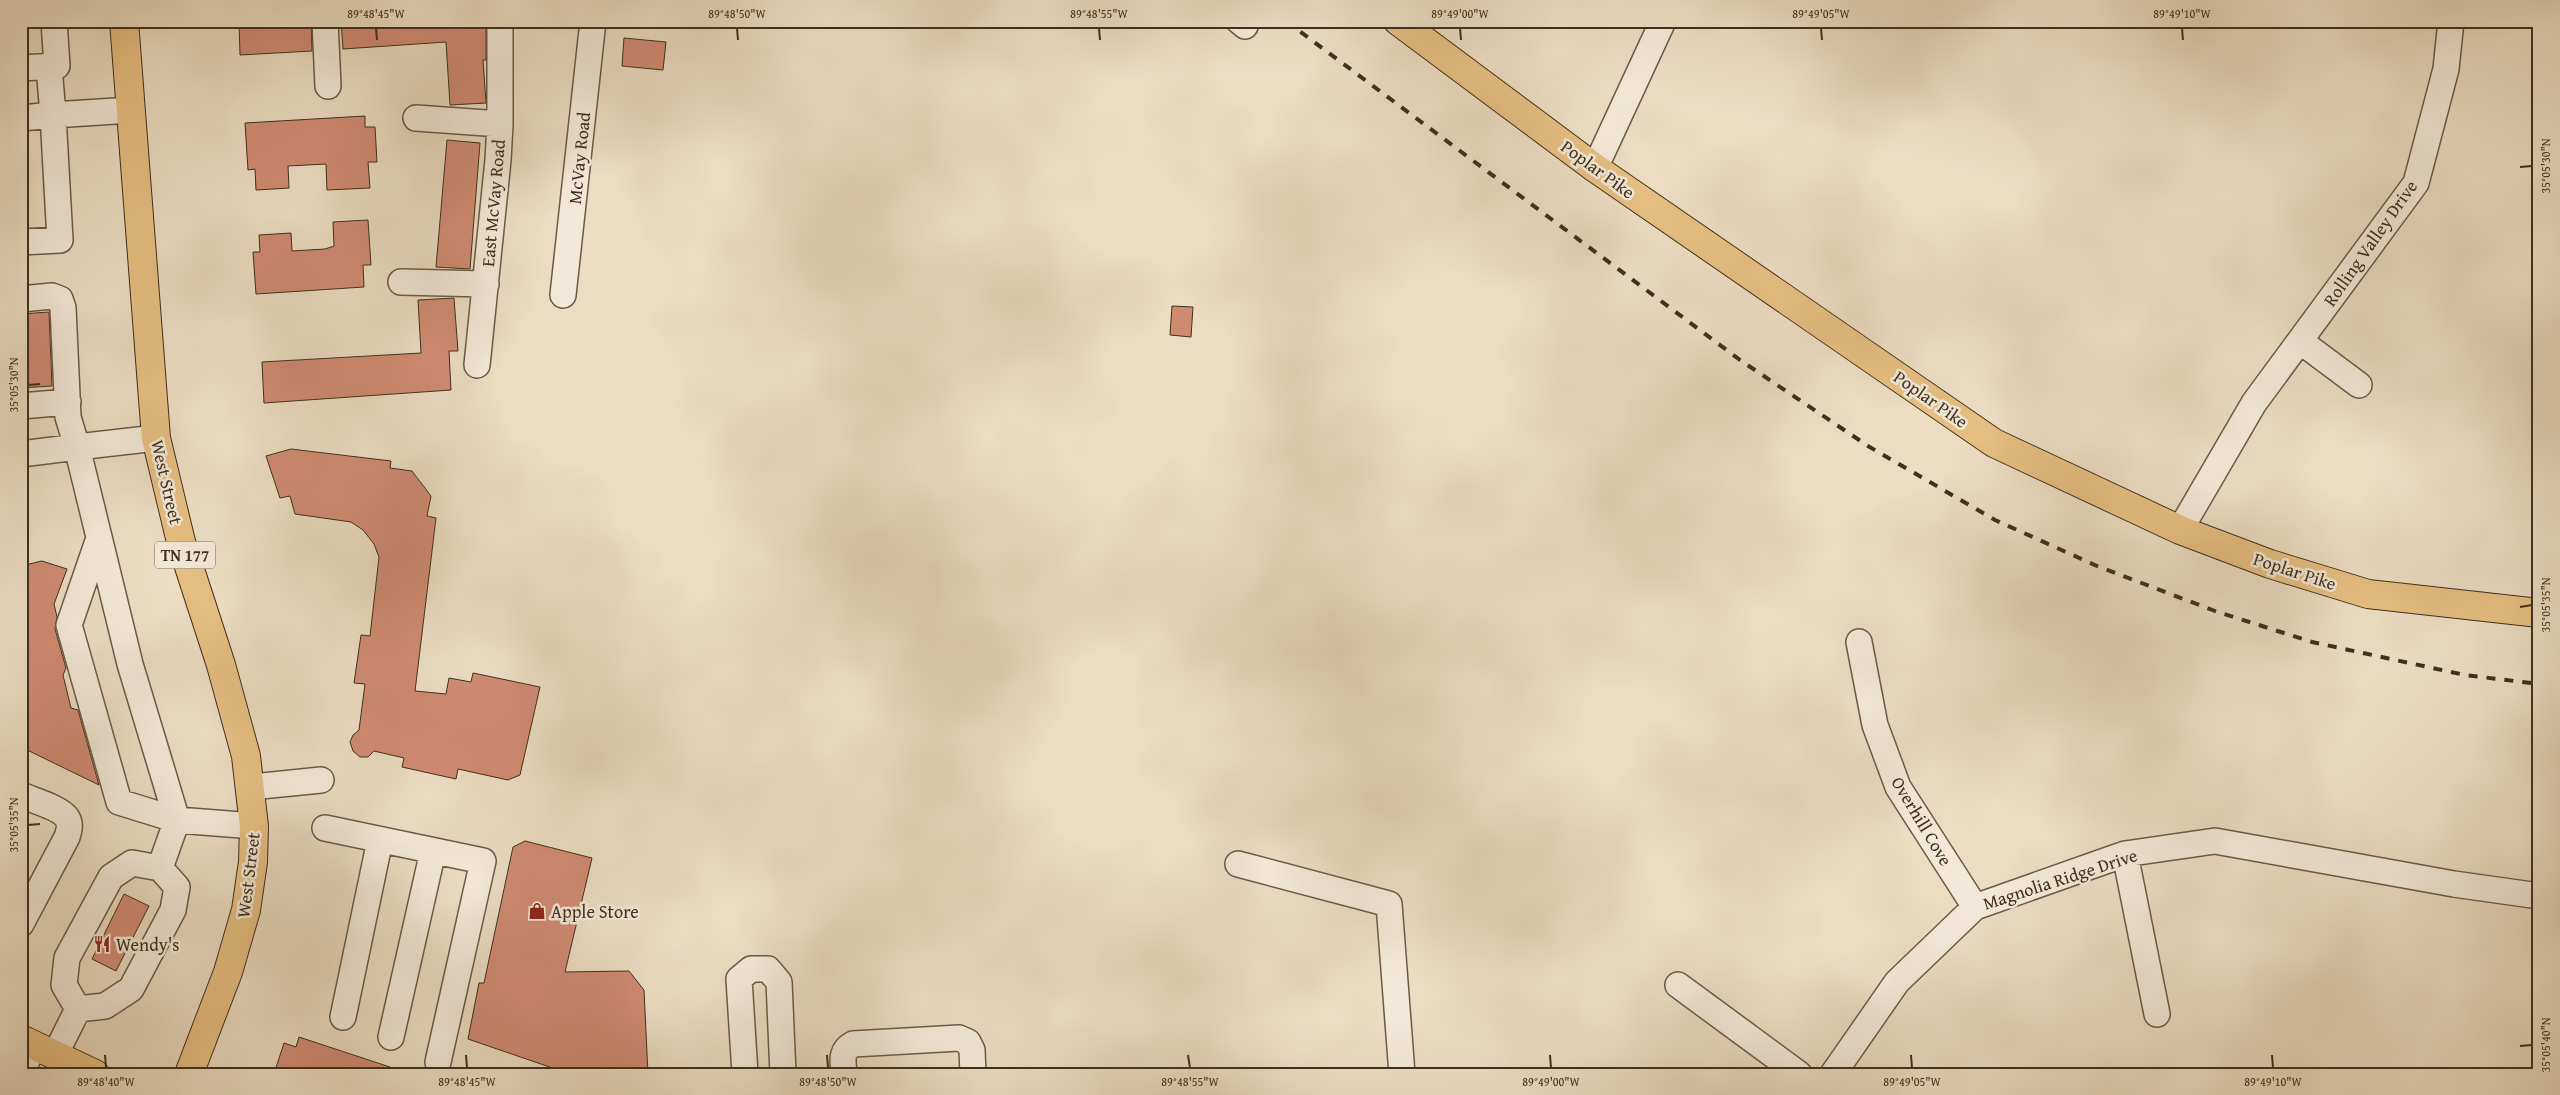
<svg xmlns="http://www.w3.org/2000/svg" width="2560" height="1095" viewBox="0 0 2560 1095" font-family="'Gentium Book Plus',serif">
<style>
.building{fill:#cf8b72;stroke:#3f301d}
.lines{fill:none;stroke-linecap:round;stroke-linejoin:round}
.minor-casing{stroke:#6a5b46;stroke-width:28}
.major-casing{stroke:#3f301d;stroke-width:30}
.minor{stroke:#f2e8d7;stroke-width:25}
.major{stroke:#e6be81;stroke-width:28}
.rail{stroke:#3f301d;stroke-width:4;stroke-dasharray:9 9;stroke-linecap:butt}
.ticks{fill:none;stroke:#3f301d;stroke-width:2}
.labels{text-anchor:middle;dominant-baseline:central;stroke-width:5;stroke-linejoin:round;paint-order:stroke}
.shield{fill:#f2e8d7;stroke:#756755;stroke-width:1}
.shield-label{font-size:16px;font-weight:bold;fill:#3f301d}
.street-label{font-size:18px;fill:#3f301d;stroke:#f2e8d7}
.poi-label{font-size:18px;fill:#3f301d;stroke:#f2e8d7;text-anchor:start}
.neatline{fill:none;stroke:#3f301d;stroke-width:2}
.ticks-label{font-size:12px;text-anchor:middle;fill:#3f301d}
</style>
<rect width="100%" height="100%" fill="#ebdcc2"/>
<filter id="stains"><feTurbulence type="fractalNoise" baseFrequency=".004" numOctaves="4"/><feColorMatrix values="0 0 0 0 .2 0 0 0 0 .09 0 0 0 0 .02 0 0 0 .5 -.17"/></filter>
<radialGradient id="worn" r=".72"><stop offset=".6" stop-color="#630" stop-opacity="0"/><stop offset="1" stop-color="#630" stop-opacity=".3"/></radialGradient>
<path class="building" d="M239 21H311L312 51 240 55Z
M341 21H486V60H483L486 103 450 105 446 42 343 49Z
M624 38 666 42 663 70 622 66Z
M365 116V127H375L377 162H368L370 188 327 190 326 164 288 166 289 188 256 190 255 169 248 170 245 123Z
M447 140 480 143 470 269 436 267Z
M368 220 371 265H363L364 287 256 294 253 252H260L259 235 291 233 292 251 325 249 334 246 333 222Z
M454 298 458 351H449L451 390 264 403 262 362 421 353 418 300Z
M1172 306 1193 307 1191 337 1170 335Z
M49 312 52 386 21 388V314Z
M291 449 391 461 390 468 412 471 431 496 427 516 436 518 415 691 446 694 449 678 471 682 473 673 540 687 520 775 508 780 458 769 456 779 402 767 404 758 374 751 368 757H360L353 751 350 742 353 735 359 730 365 684 354 683 361 635 370 636 379 557 374 544 363 530 351 522 295 514 290 496 280 498 266 456Z
M42 561 67 569 54 604 57 617 55 629 66 668 63 675 71 708 78 710 99 785 21 747V566Z
M525 841 592 858 565 972 629 971 644 990 648 1074H570L468 1039 479 983H484L513 847Z
M124 894 149 906 116 971 92 959Z
M299 1037 402 1071 401 1074H274L284 1043 296 1047Z"/>
<g class="lines">
<g class="minor-casing">
<path id="minor" d="M325 21 328 86
M1239 21 1245 26
M21 68 57 66 54 21
M21 118 53 115 49 66
M416 118 500 124 498 160 477 365
M500 124V22
M1595 168 1663 21
M21 242 60 240 53 115 131 110
M401 282 486 284
M563 295 593 21
M21 299 52 296 60 299 63 308 68 417 77 447 21 454
M2300 341 2359 385
M21 406 68 402
M156 438 77 447 130 664 177 820 160 868
M2180 530 2254 403 2416 183 2446 69 2451 21
M99 538 69 625 119 802 177 820 254 826
M1859 642 1875 725 1898 787 1975 907
M251 787 321 780
M21 795C32 800 61 808 67 818 71 824 69 831 67 837L21 924
M325 828 483 861 438 1062
M2125 854 2157 1014
M132 863 160 868 177 887 173 910 131 989 105 1006 78 1009 64 985 67 958 111 877Z
M1238 864 1389 904 1402 1074
M1678 985 1799 1074
M343 1017 380 840
M391 1037 433 851
M55 1055 78 1009
M21 1071 35 1046
M745 1074 739 979 751 969H768L779 982 783 1074
M844 1074C843 1061 840 1051 853 1044L959 1038 968 1042 972 1050 973 1074
M1833 1074 1897 982 1975 907 2125 854 2215 841 2454 884 2539 896"/>
</g>
<g class="major-casing">
<path id="major" d="M124 21 156 438 181 542 221 665 246 756 254 826 253 862 246 910 228 972 189 1074
M1398 21 1595 168 1994 443 2180 530 2270 564 2368 594 2539 613
M21 1039 95 1074"/>
</g>
<use href="#minor" class="minor"/>
<use href="#major" class="major"/>
<path class="rail" d="M1286 21 1740 360 1868 446 1995 520 2097 566 2215 611 2312 642 2465 675 2539 684"/>
</g>
<path class="ticks" d="M376 28 377 40M737 28 738 40M1099 28 1100 40M1460 28 1461 40M1821 28 1822 40M2182 28 2183 40M2520 167 2532 166M28 385 40 384M2520 607 2532 605M28 825 40 824M2520 1046 2532 1045M105 1055 106 1068M466 1055 467 1068M827 1055 828 1068M1188 1055 1190 1068M1550 1055 1551 1068M1911 1055 1912 1068M2272 1055 2273 1068"/>
<defs>
<g id="shop-bare" transform="scale(1.35)"><path d="M-5-2.5h2.3a2.7 3.5 0 0 1 5.4 0H5L5.5 6h-11ZM-1.5-2.5h3a1.5 2.3 0 0 0-3 0Z" fill="#8f2418" stroke="#f2e8d7" stroke-width="2.5" paint-order="stroke"/></g>
<g id="restaurant-bare" transform="scale(1.35)"><path d="M-5-6h1v4h1v-4h1v4h1v-4h1v5L-1.5 .5V6h-2V.5L-5-1ZM5-6V6H3V1.5H1.5Q1.5-4 5-6Z" fill="#8f2418" stroke="#f2e8d7" stroke-width="2.5" paint-order="stroke"/></g>
</defs>
<g fill-rule="evenodd">
<use href="#shop-bare" x="537" y="911"/>
<use href="#restaurant-bare" x="102" y="944"/>
</g>
<g class="labels">
<rect class="shield" x="155" y="541.5" width="60" height="27" rx="4"/>
<g class="shield-label">
<text x="185" y="555">TN 177</text>
</g>
<g class="street-label">
<text transform="translate(579 158) rotate(-84)">McVay Road</text>
<text transform="translate(1598 169) rotate(36)">Poplar Pike</text>
<text transform="translate(493 203) rotate(-85)">East McVay Road</text>
<text transform="translate(2370 243) rotate(-55)">Rolling Valley Drive</text>
<text transform="translate(1931 399) rotate(35)">Poplar Pike</text>
<text transform="translate(167 482) rotate(77)">West Street</text>
<text transform="translate(2295 571) rotate(18)">Poplar Pike</text>
<text transform="translate(1922 821) rotate(59)">Overhill Cove</text>
<text transform="translate(248 875) rotate(-83)">West Street</text>
<text transform="translate(2060 879) rotate(-18)">Magnolia Ridge Drive</text>
</g>
<g class="poi-label">
<text x="551" y="911">Apple Store</text>
<text x="116" y="944">Wendy's</text>
</g>
</g>
<rect width="2560" height="1095" fill="none" stroke="#ebdcc2" stroke-width="55"/>
<rect x="28" y="28" width="2504" height="1040" class="neatline"/>
<g class="ticks-label">
<text x="376" y="18">89°48'45"W</text>
<text x="737" y="18">89°48'50"W</text>
<text x="1099" y="18">89°48'55"W</text>
<text x="1460" y="18">89°49'00"W</text>
<text x="1821" y="18">89°49'05"W</text>
<text x="2182" y="18">89°49'10"W</text>
<text transform="translate(2546 166) rotate(-90)" y="4">35°05'30"N</text>
<text transform="translate(14 385) rotate(-90)" y="4">35°05'30"N</text>
<text transform="translate(2546 605) rotate(-90)" y="4">35°05'35"N</text>
<text transform="translate(14 825) rotate(-90)" y="4">35°05'35"N</text>
<text transform="translate(2546 1045) rotate(-90)" y="4">35°05'40"N</text>
<text x="106" y="1086">89°48'40"W</text>
<text x="467" y="1086">89°48'45"W</text>
<text x="828" y="1086">89°48'50"W</text>
<text x="1190" y="1086">89°48'55"W</text>
<text x="1551" y="1086">89°49'00"W</text>
<text x="1912" y="1086">89°49'05"W</text>
<text x="2273" y="1086">89°49'10"W</text>
</g>
<rect width="100%" height="100%" filter="url(#stains)"/>
<rect width="100%" height="100%" fill="url(#worn)"/>
</svg>
